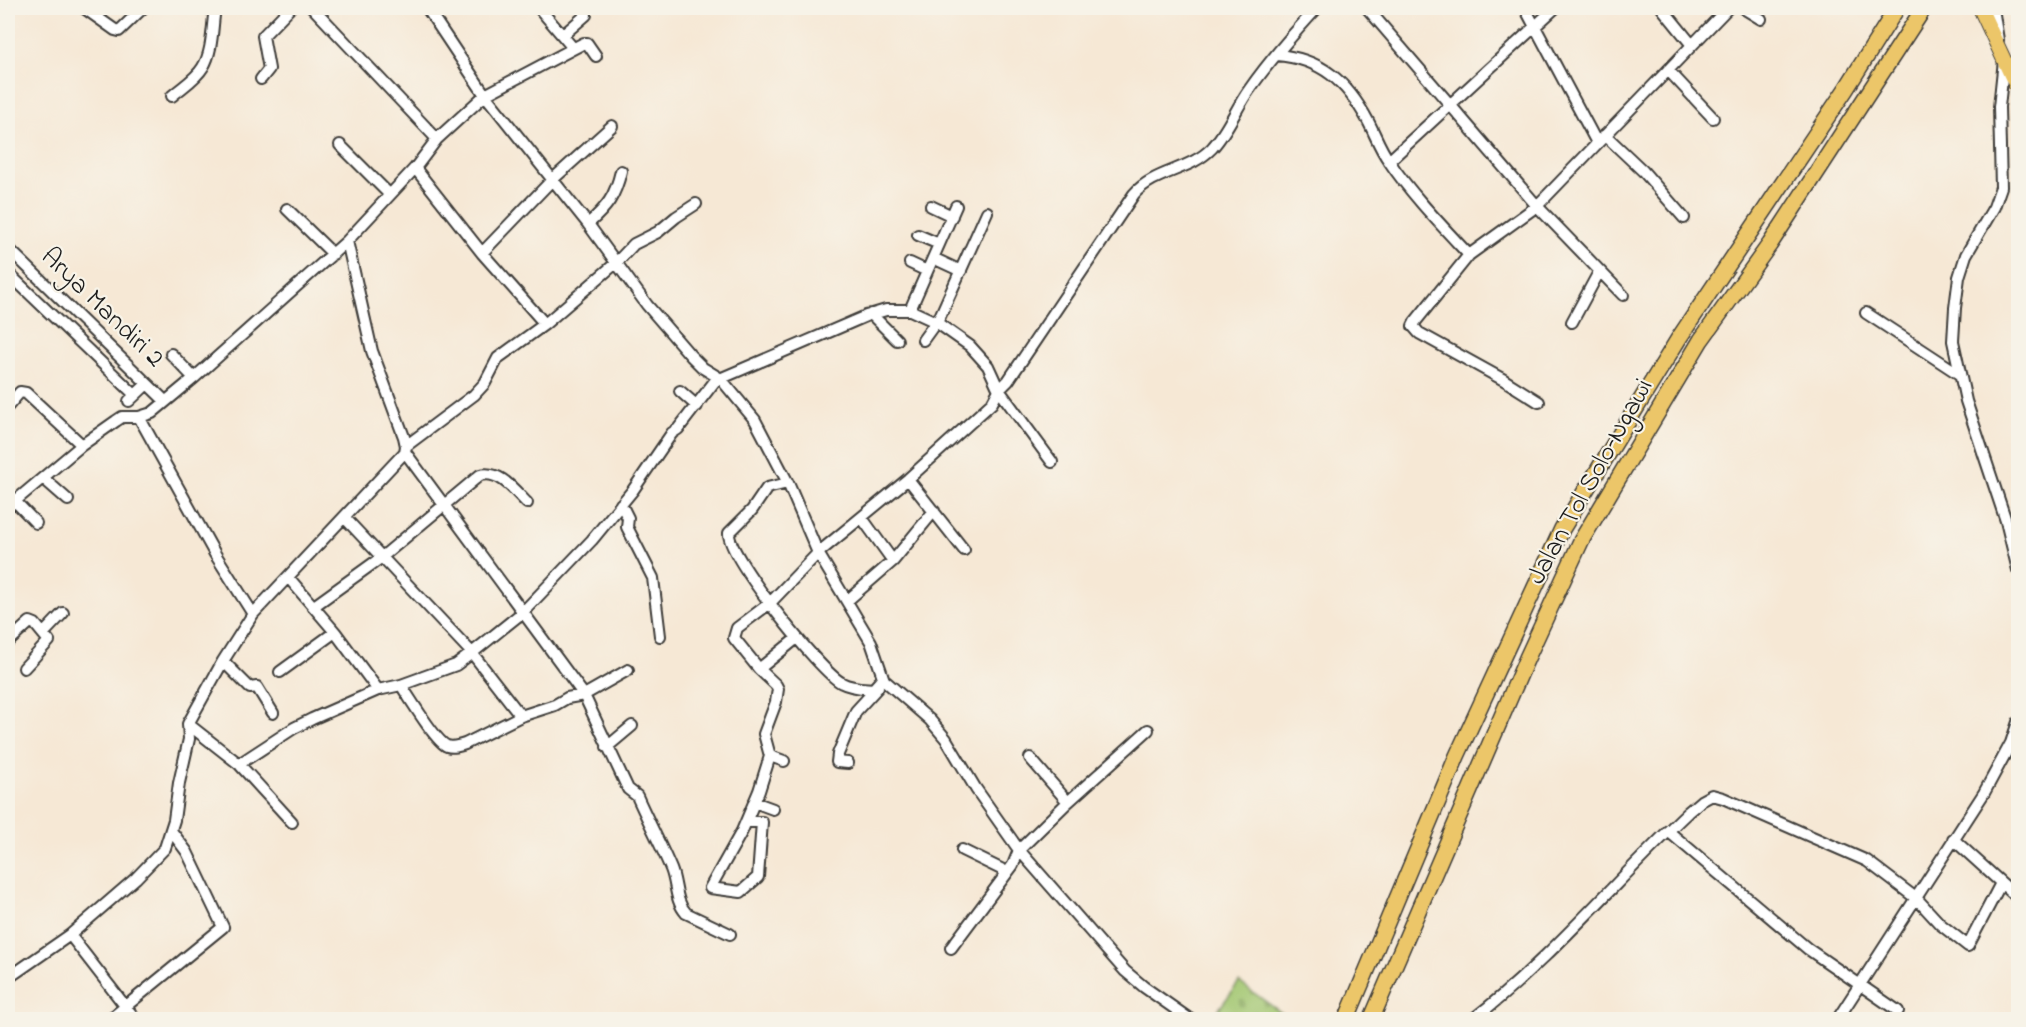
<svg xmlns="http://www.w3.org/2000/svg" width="2026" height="1027" viewBox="0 0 2026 1027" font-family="'Indie Flower',sans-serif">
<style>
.cemetery{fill:url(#cemetery-stones);stroke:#5e7146;stroke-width:1.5}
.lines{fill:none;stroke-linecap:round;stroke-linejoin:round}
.minor-casing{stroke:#3d3b38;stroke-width:14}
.major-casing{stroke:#3d3b38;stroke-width:16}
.highway-casing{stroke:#3d3b38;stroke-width:18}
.minor{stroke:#fff;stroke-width:10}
.major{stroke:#ecc669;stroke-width:14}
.highway{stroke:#ecc669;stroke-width:15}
.labels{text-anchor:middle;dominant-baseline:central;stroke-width:4.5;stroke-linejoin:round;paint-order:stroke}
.street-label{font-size:27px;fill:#1c1c1c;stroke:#f7f3e8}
</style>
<defs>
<pattern id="cemetery-stones" width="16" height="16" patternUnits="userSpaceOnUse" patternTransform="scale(1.5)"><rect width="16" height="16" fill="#a1c670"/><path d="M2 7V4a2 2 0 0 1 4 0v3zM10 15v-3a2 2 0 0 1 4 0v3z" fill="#8aaa60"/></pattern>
</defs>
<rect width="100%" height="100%" fill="#f7f3e8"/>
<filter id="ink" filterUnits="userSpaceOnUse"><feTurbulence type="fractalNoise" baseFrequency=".0167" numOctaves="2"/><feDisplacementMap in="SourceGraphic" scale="12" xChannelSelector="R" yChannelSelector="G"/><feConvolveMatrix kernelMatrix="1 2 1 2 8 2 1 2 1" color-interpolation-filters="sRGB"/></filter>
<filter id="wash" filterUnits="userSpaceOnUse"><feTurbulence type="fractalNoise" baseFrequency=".008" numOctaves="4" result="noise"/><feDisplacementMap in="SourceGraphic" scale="24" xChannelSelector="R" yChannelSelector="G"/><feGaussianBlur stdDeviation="1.35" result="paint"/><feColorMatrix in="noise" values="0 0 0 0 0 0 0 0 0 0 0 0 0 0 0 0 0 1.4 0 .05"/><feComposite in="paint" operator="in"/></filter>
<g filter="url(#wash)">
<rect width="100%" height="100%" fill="#f6e8d5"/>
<path class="cemetery" d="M1239 982 1287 1017 1285 1020 1212 1018Z"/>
</g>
<g filter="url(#ink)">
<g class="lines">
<g class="minor-casing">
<path id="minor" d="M84 8 115 30 119 31 143 8
M313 8 437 139
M427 8 485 95 588 224 647 305 691 356 703 368 721 379 755 420 788 483 818 553 871 642 884 680 930 720 946 739 976 789 1019 850 1125 971 1144 987 1191 1020
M539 8 573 48
M1367 8 1537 206 1623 295
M1525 8 1597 143
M1662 8 1692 45
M1743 8 1761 19
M1993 8 1998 40
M563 35 586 15
M1276 55C1321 58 1347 82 1368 121 1375 134 1380 149 1389 161 1410 193 1443 227 1469 255
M2004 60 1999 107 2001 187 1994 207 1966 255 1959 277 1955 308 1953 341 1966 401 2006 521 2018 570
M1668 70 1713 118
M261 79 269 69 263 36 290 8
M172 96C182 87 196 79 203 67 213 51 212 26 215 8
M1605 135 1643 171 1684 218
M340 145 389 194
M1389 161 1555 8
M415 168 482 253 552 180 612 126
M931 206 952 216
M287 209 333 254
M588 224C607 207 615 197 621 171
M918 235 939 244
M8 248 165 401
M482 253 545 324
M933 258 961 271
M910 263 927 271
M8 273 135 395
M910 310 956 206
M1866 313 1959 374
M871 314 897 340
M1572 322 1599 272
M937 323 987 212
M923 340 936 322
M171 354 194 378
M680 391 697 406
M129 401 147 384
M1539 402 1504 380 1419 333 1413 326 1415 322 1469 255 1537 206 1728 8
M8 406 20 392 26 393 82 445
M139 417 215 554 253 614
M406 446 474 395 485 383 498 358 545 324 616 263 634 244 658 232 676 217 696 204
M405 452 584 695 628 789 637 796C648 821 661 845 671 869 677 884 675 901 686 913L730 934
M43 478 68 500
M908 479 964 550
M788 483 767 488 752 510 729 533C727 555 820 672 842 683 851 688 863 688 873 689L883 678
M8 494 36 523
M621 504 628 518 627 527 653 578 660 636
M8 507 82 445 116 421 122 417H139L152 413 194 378 347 241 415 168 437 139 485 95 584 43H587L596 56
M344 517 472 653 521 716
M862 518 893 561
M288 577 335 632 378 690
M848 600 893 561 934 511
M314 606 382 557 480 475C500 470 514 490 527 503
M43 634 63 613
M797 638 759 669 734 638 737 628 770 603 818 553 908 479 992 403 999 390 1008 381 1134 194C1155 170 1190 171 1212 148 1228 131 1236 108 1249 90 1269 61 1293 34 1317 8
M8 642 30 622 35 624 49 641 24 668
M223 661 250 688 257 687 273 713
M280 672 335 632
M401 685C409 697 436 742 447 746 453 748 459 746 465 744L521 716 555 705 567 698 584 695 628 670
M188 724 239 764 292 822
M607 747 632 726
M770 756 784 761
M1030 758 1068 802
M848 763 837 762 838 754 856 711 878 687
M239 764 294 728 312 719 378 690 401 685 456 665 472 653 523 612 592 540 633 490 672 433 678 429 715 381 866 316 886 310H910L936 322 970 346 988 366 999 390 1052 462
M754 802 773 809
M746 822H762L758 877 741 892 710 888 742 831 759 791 770 756 764 734 776 702 778 689 776 685 759 669
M1668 831 1808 949 1898 1011
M1953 839 2018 898
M962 850 1007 872
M70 935 136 1020
M951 948 1013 865 1019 850 1068 802 1148 730
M8 978 70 935 136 878 165 848 174 820 179 783 189 739 188 724 223 661 253 614 405 452 406 446 404 437 372 351 347 241
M109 1020 223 927 187 852 172 832
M1472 1020C1551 959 1616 880 1688 812L1701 801 1712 795 1723 798 1867 861 1917 899 1940 924 1968 946 2001 883
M1837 1020 1984 793 2011 743 2018 722"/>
</g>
<g class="major-casing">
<path id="major" d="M1980 8 2018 90"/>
</g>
<g class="highway-casing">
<path id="highway" d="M1346 1020 1457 756 1562 529 1679 338 1846 89 1897 8
M1371 1020 1527 658 1581 541 1701 340 1770 244 1924 8"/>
</g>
<use href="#minor" class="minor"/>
<use href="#major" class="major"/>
<use href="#highway" class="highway"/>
</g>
</g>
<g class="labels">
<g class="street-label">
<text transform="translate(102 308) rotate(44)">Arya Mandiri 2</text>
<text transform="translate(1591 482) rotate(-61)">Jalan Tol Solo–Ngawi</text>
</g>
</g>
<rect width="2026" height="1027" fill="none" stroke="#f7f3e8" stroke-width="30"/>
</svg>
